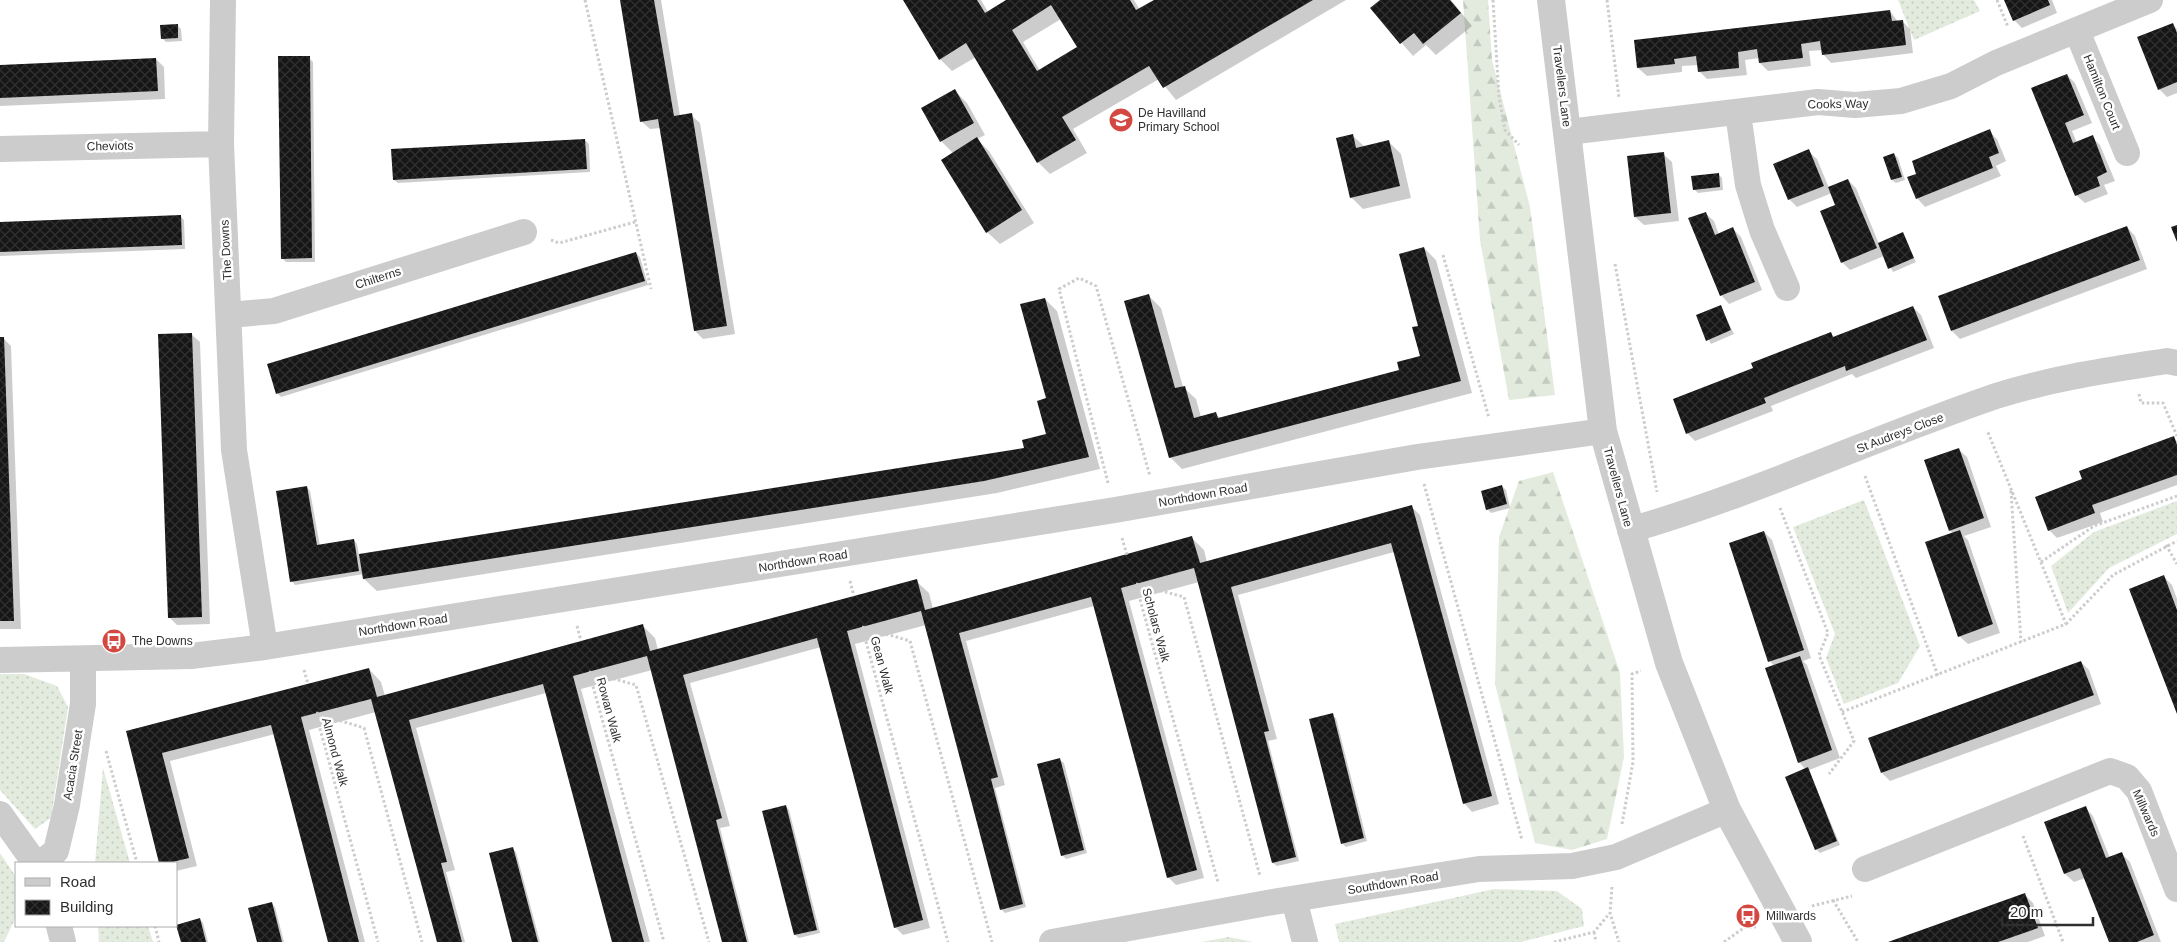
<svg xmlns="http://www.w3.org/2000/svg" width="2177" height="942" viewBox="0 0 2177 942" font-family="Helvetica,sans-serif">
	<style>
		.grass { fill: url(#grass-dots) }
		.forest { fill: url(#forest-firs) }
		.shadow { fill: #0003; fill-rule: evenodd }
		.building { fill: url(#building-cross-hatch); fill-rule: evenodd }
		.lines { fill: none; stroke-linecap: round; stroke-linejoin: round }
		.path { stroke: #ccc; stroke-width: 3; stroke-dasharray: 2.5 2.5; stroke-linecap: butt }
		.minor { stroke: #ccc; stroke-width: 26 }
		.tertiary { stroke: #ccc; stroke-width: 28 }
		.labels { text-anchor: middle; stroke-width: 5; stroke-linejoin: round; paint-order: stroke }
		.street-label { font-size: 12px; fill: #2f2f2f; stroke: #fff }
		.poi-label { font-size: 12px; fill: #2f2f2f; stroke: #fff; text-anchor: start }
	</style>
	<defs>
		<pattern id="grass-dots" width="8" height="8" patternUnits="userSpaceOnUse" patternTransform="scale(1.25)"><rect width="8" height="8" fill="#e3ebde"/><path d="M2 2h.1M6 6h.1" fill="none" stroke="#c3cabf" stroke-width="1.8" stroke-linecap="round"/></pattern>
		<pattern id="forest-firs" width="22" height="20" patternUnits="userSpaceOnUse" patternTransform="scale(1.25)"><rect width="22" height="20" fill="#e3ebde"/><path d="M5 1l3.5 6h-7zM16 11l3.5 6h-7z" fill="#c3cabf"/></pattern>
		<pattern id="building-cross-hatch" width="8" height="8" patternUnits="userSpaceOnUse" patternTransform="scale(1.25)"><rect width="8" height="8" fill="#161616"/><path d="M0 0l8 8M0 8l8-8" fill="none" stroke="#303030"/></pattern>
	</defs>
	<rect width="100%" height="100%" fill="#fff"/>
	<!-- grass -->
	<path class="grass" d="M1898,0H1974L1980,11L1914,40Z
		M1864,500L1920,646L1898,683L1844,704L1826,658L1835,634L1793,527Z
		M2177,501V534L2109,568L2068,613L2051,566L2094,532Z
		M0,674H24L57,686L68,707L51,818L35,829L0,790Z
		M103,768L130,863H95Z
		M0,853L16,877V917L4,942H0Z
		M1494,889L1557,891L1582,909L1584,926L1521,942H1339L1335,924Z
		M98,926H148L153,942H99Z
		M1229,937L1253,942H1201Z"/>
	<!-- forest -->
	<path class="forest" d="M1463,0H1488L1492,60L1530,207L1555,395L1509,400L1480,240Z
		M1553,472L1620,673L1624,757L1607,839L1572,850L1535,843L1495,684L1499,537L1519,481Z"/>
	<!-- shadow -->
	<path class="shadow" d="M621,0H661L680,116L691,115L700,123L735,334L703,339L695,331L661,128L650,129L641,121Z
		M905,0H981L988,12L1009,0H1134L1140,10L1156,0H1346L1176,100L1159,79L1073,129L1087,153L1050,174L1038,162L976,57L952,71L940,59ZM1061,19L1078,48L1040,71L1023,42Z
		M1382,0H1451L1472,26L1436,55L1426,45L1413,56L1372,9Z
		M2006,0H2052L2057,13L2022,28L2014,20Z
		M1890,11L1898,22L1902,21L1910,29L1913,53L1831,63L1823,54V50L1809,51L1811,66L1768,71L1760,63V58L1745,60L1747,75L1707,79L1699,71L1698,65L1682,66V72L1647,76L1638,68L1635,42Z
		M2172,24L2177,29V93L2167,97L2159,89Z
		M177,25L181,29L182,41L166,42L162,38Z
		M309,58L313,62L315,262H286L282,258Z
		M156,59L164,67L165,99L0,106V66Z
		M2067,75L2075,83L2092,123L2072,131L2077,143L2092,137L2100,145L2115,181L2104,185L2108,194L2085,203L2076,195L2033,89Z
		M954,90L967,103L985,135L977,139L989,151L1034,223L1000,244L987,232L953,153L941,141Z
		M1989,131L1997,139L2006,161L1996,166L2001,176L1925,207L1917,198Z
		M1353,136L1365,147L1389,142L1401,154L1411,198L1363,209L1351,197Z
		M585,140L589,144L590,172L398,183L394,180Z
		M1808,151L1817,159L1829,188L1848,180L1856,188L1879,244L1902,234L1916,262L1893,272L1884,256L1850,270L1842,262L1837,205L1832,193L1797,207L1789,199Z
		M1663,154L1672,162L1679,221L1644,225L1635,217Z
		M1894,154L1898,158L1905,180L1896,183L1892,180Z
		M1718,174L1722,178L1723,190L1698,193L1694,189Z
		M1705,213L1714,221L1719,235L1733,229L1741,237L1762,290L1729,304L1721,295Z
		M180,216L184,220L185,249L0,256V223Z
		M2127,227L2135,236L2147,269L1960,339L1952,331Z
		M1424,248L1436,260L1472,393L1182,469L1170,457L1149,296L1161,308L1183,387L1196,399L1201,417L1216,414L1221,419L1401,371L1421,357L1420,327Z
		M636,253L640,257L648,285L281,397L277,393Z
		M1045,299L1057,311L1100,469L997,493L377,591L364,579V574L295,585L292,581L307,487L310,491L320,546L354,540L357,544L359,555L1026,449L1047,434Z
		M1720,306L1734,334L1711,344L1697,316Z
		M1913,307L1921,315L1934,348L1856,378L1852,374L1771,406L1773,411L1695,441L1687,433L1831,334L1835,338Z
		M191,334L200,342L210,624L177,625L169,617Z
		M0,338H3L11,346L21,629H0Z
		M2174,438L2177,441V485L2100,513L2103,522L2057,538L2049,530L2084,480Z
		M1958,449L1967,457L1991,527L1964,536L1968,540L2000,633L1968,644L1959,636L1953,534L1950,530Z
		M1502,486L1506,490L1510,508L1491,513L1487,509Z
		M1412,507L1420,515L1499,804L1472,812L1464,803L1394,552L1238,595L1277,739L1268,741L1299,861L1277,866L1273,863L1199,582L1129,601L1204,878L1176,885L1168,877L1094,606L966,641L1005,785L995,788L1026,907L1005,913L1001,909L926,625L855,644L930,928L903,935L895,927L821,647L690,683L730,826L720,828L749,942H724L652,670L581,689L650,942H613L546,693L416,728L455,870L446,872L465,942H439L376,712L309,730L365,942H330L275,734L170,761L197,866L176,871V863H160L128,732L369,669L381,682L385,696L643,626L655,638L658,650L916,581L929,593L933,609L1192,538L1204,550L1207,562Z
		M1764,532L1772,540L1811,658L1803,661L1807,665L1840,758L1809,770L1840,845L1820,853L1816,849L1806,770L1799,762L1774,666L1770,661Z
		M2164,577L2172,585L2177,599V711Z
		M2081,662L2089,670L2101,704L1890,781L1882,773Z
		M1332,715L1336,718L1367,841L1346,847L1342,843Z
		M1060,760L1064,763L1087,853L1066,859L1062,855Z
		M786,806L789,810L820,933L799,938L795,935Z
		M2085,807L2093,816L2110,858L2121,853L2130,862L2161,942H2110L2085,878L2074,882L2065,874L2046,823Z
		M512,848L516,852L540,942H513Z
		M2025,895L2033,903L2045,936L2028,942H1892Z
		M271,903L275,907L284,942H258Z
		M200,919L203,923L208,942H182Z"/>
	<!-- building -->
	<path class="building" d="M620,0H654L674,116L692,113L727,326L694,331L658,119L640,122Z
		M903,0H977L985,13L1006,0H1130L1136,10L1154,0H1313L1163,88L1149,66L1062,117L1076,140L1037,163L966,43L939,60ZM1051,5L1077,47L1037,71L1012,30Z
		M1380,0H1450L1461,13L1423,44L1414,33L1400,44L1370,8Z
		M2004,0H2048L2050,5L2013,21Z
		M1890,10L1892,21L1903,20L1906,45L1822,55L1820,41L1801,44L1803,58L1759,63L1757,49L1738,52L1739,68L1698,72L1696,56L1674,59L1675,64L1637,68L1634,40Z
		M2173,23L2177,33V82L2158,90L2137,37Z
		M178,24V38L161,39L160,25Z
		M278,56H310L312,258L281,259Z
		M156,58L158,91L0,98V65Z
		M2067,74L2084,115L2065,123L2073,143L2093,135L2107,172L2097,177L2100,186L2075,196L2031,88Z
		M955,89L974,123L940,142L921,108Z
		M1990,129L1999,153L1989,157L1993,168L1916,199L1907,177L1916,174L1912,161Z
		M1353,134L1356,148L1389,140L1400,186L1350,198L1336,138Z
		M977,137L1022,210L986,233L941,160Z
		M585,139L587,169L393,180L391,149Z
		M1809,149L1824,186L1788,200L1773,164Z
		M1664,152L1671,213L1634,217L1627,156Z
		M1894,153L1902,177L1891,180L1883,157Z
		M1719,173L1720,187L1693,190L1691,176Z
		M1848,179L1877,248L1841,263L1820,211L1835,205L1828,187Z
		M1706,212L1715,235L1733,227L1755,282L1720,296L1688,218Z
		M181,215L182,245L0,252V222Z
		M2177,225V242L2171,227Z
		M2127,226L2140,260L1951,331L1938,296Z
		M1903,232L1914,258L1888,269L1878,243Z
		M1424,247L1461,381L1169,458L1124,301L1149,294L1175,388L1185,386L1194,418L1216,412L1218,418L1399,370L1397,362L1420,356L1412,327L1418,326L1399,254Z
		M636,252L645,281L276,394L267,364Z
		M1045,298L1089,457L984,481L363,579L359,554L1024,448L1022,440L1046,434L1037,401L1046,398L1020,304Z
		M1721,305L1731,330L1706,341L1696,315Z
		M1913,306L1927,340L1846,371L1845,366L1791,387L1764,398L1766,403L1686,434L1673,399L1753,368L1751,363L1831,332L1833,337Z
		M192,333L202,617L168,618L158,334Z
		M0,337H4L14,621H0Z
		M2174,436L2177,445V475L2092,505L2095,513L2048,531L2035,497L2082,479L2079,471Z
		M1959,448L1984,518L1949,531L1924,460Z
		M1502,485L1507,504L1486,510L1481,491Z
		M307,486L317,545L354,539L359,571L290,582L276,491Z
		M1412,505L1492,796L1463,804L1391,543L1231,587L1269,731L1264,732L1296,857L1272,863L1194,568L1121,588L1197,870L1167,878L1091,597L959,633L998,777L991,779L1023,904L1000,910L921,611L847,631L923,920L894,928L817,638L683,675L722,818L716,820L747,942H722L647,656L573,676L644,942H612L543,684L409,720L447,862L441,863L462,942H437L371,699L301,717L359,942H328L271,725L162,753L189,858L168,863H159L126,731L369,668L377,697L643,624L650,651L917,579L925,610L1192,536L1200,563Z
		M1960,530L1993,624L1958,637L1925,542Z
		M1764,531L1804,650L1768,662L1729,543Z
		M2164,575L2177,610V714L2129,589Z
		M1800,656L1832,750L1798,763L1765,668Z
		M2081,661L2094,695L1881,773L1868,738Z
		M1333,713L1364,838L1341,844L1309,719Z
		M1060,758L1084,850L1061,856L1037,764Z
		M1808,767L1837,841L1815,850L1785,777Z
		M786,805L817,930L794,935L762,811Z
		M2086,806L2106,858L2122,852L2154,935L2137,942H2109L2080,868L2064,874L2044,822Z
		M513,847L538,942H512L489,853Z
		M2025,893L2038,928L1998,942H1888Z
		M272,902L282,942H257L248,908Z
		M200,918L206,942H181L176,925Z"/>
	<g class="lines">
		<!-- path -->
		<path class="path" d="M585,0L651,289
			M1493,0L1499,97L1505,130L1519,145
			M1607,0L1619,98
			M1997,0L2008,27
			M551,240L559,243L635,222
			M1443,255L1489,418
			M1615,264L1657,492
			M2139,394L2141,403H2163L2177,436
			M1865,476L1938,676
			M1108,483L1059,289L1079,278L1096,286L1150,476
			M1424,484L1522,840
			M2011,491L2021,642
			M1780,508L1828,633L1819,655L1854,741L1829,774
			M1122,538L1127,555
			M2166,545L2177,564
			M2041,562L2094,526L2177,496
			M850,581L854,596
			M1136,584L1184,597L1260,876
			M1136,585L1218,882
			M2066,624L2113,575L2177,541
			M577,626L581,641
			M862,627L910,641L992,942
			M862,627L948,942
			M304,670L308,684
			M589,672L636,685L709,942
			M589,672L664,942
			M1842,712L2066,624L1987,430
			M316,713L364,728L422,942
			M316,714L378,942
			M106,751L137,863
			M1622,824L1633,762L1632,674L1641,671
			M2023,836L2063,942
			M1612,887L1610,913L1619,942
			M1833,900L1858,942
			M1812,906L1852,896
			M155,926L159,942
			M1594,932L1596,942
			M1554,942L1594,932L1609,914
			M1724,942L1745,927H1756"/>
		<!-- minor -->
		<path class="minor" d="M223,0L221,144L234,450L265,647
			M2077,31L2127,153
			M1738,113L1748,185L1762,230L1787,288
			M1568,132L1818,102L1855,105L1901,101L1951,86L1996,63L2150,0
			M0,149L221,144
			M229,315L274,311L524,232
			M1630,530C1755,494 1873,438 1996,396C2052,378 2110,370 2167,361L2177,363
			M0,660L191,656L265,647L1115,510L1417,457L1603,431
			M0,814L35,863
			M41,863L56,851L67,805L83,704V659
			M1865,869L2110,771L2127,777L2139,791L2177,889
			M1294,899L1305,942
			M59,926L63,942
			M1052,942L1267,903L1479,869L1572,866L1616,857L1727,810"/>
		<!-- tertiary -->
		<path class="tertiary" d="M1551,0L1603,431L1669,663L1727,810L1798,942"/>
	</g>
	<!-- icons -->
	<defs>
		<symbol id="school-disc" viewBox="-11 -11 22 22"><circle r="9.5" fill="#d44842" stroke="#fff"/><path d="M0-5L7-2L0 1L-7-2ZM-4 1L0 2.5L4 1V4Q0 6-4 4Z" fill="#fff"/></symbol>
		<symbol id="bus-disc" viewBox="-11 -11 22 22"><circle r="9.5" fill="#d44842" stroke="#fff"/><path d="M-5-6H5V4H4V6H2V4H-2V6H-4V4H-5ZM-3.5-4V0h7V-4ZM-3.5 1.2v1.5H-2V1.2ZM2 1.2v1.5H3.5V1.2Z" fill="#fff"/></symbol>
	</defs>
	<g fill-rule="evenodd">
		<use href="#school-disc" x="1107" y="106" width="28" height="28"/>
		<use href="#bus-disc" x="100" y="627" width="28" height="28"/>
		<use href="#bus-disc" x="1734" y="902" width="28" height="28"/>
	</g>
	<g class="labels">
		<!-- street labels -->
		<g class="street-label">
			<text transform="translate(1562 86) rotate(83)" y="4">Travellers Lane</text>
			<text transform="translate(2102 92) rotate(68)" y="4">Hamilton Court</text>
			<text transform="translate(1838 104) rotate(-1)" y="4">Cooks Way</text>
			<text transform="translate(110 146) rotate(-1)" y="4">Cheviots</text>
			<text transform="translate(226 250) rotate(-93)" y="4">The Downs</text>
			<text transform="translate(378 278) rotate(-18)" y="4">Chilterns</text>
			<text transform="translate(1900 433) rotate(-21)" y="4">St Audreys Close</text>
			<text transform="translate(1618 487) rotate(75)" y="4">Travellers Lane</text>
			<text transform="translate(1203 495) rotate(-10)" y="4">Northdown Road</text>
			<text transform="translate(803 561) rotate(-9)" y="4">Northdown Road</text>
			<text transform="translate(403 625) rotate(-9)" y="4">Northdown Road</text>
			<text transform="translate(1156 625) rotate(75)" y="4">Scholars Walk</text>
			<text transform="translate(882 665) rotate(75)" y="4">Gean Walk</text>
			<text transform="translate(609 710) rotate(75)" y="4">Rowan Walk</text>
			<text transform="translate(335 752) rotate(75)" y="4">Almond Walk</text>
			<text transform="translate(73 765) rotate(-81)" y="4">Acacia Street</text>
			<text transform="translate(2146 813) rotate(66)" y="4">Millwards</text>
			<text transform="translate(1393 883) rotate(-9)" y="4">Southdown Road</text>
		</g>
		<!-- poi labels -->
		<g class="poi-label">
			<text x="1138" y="117">De Havilland<tspan x="1138" dy="14">Primary School</tspan></text>
			<text x="132" y="645">The Downs</text>
			<text x="1766" y="920">Millwards</text>
		</g>
	</g>
	<!-- legend -->
	<rect x="15" y="862" width="162" height="65" fill="#ffffff" stroke="#acacac"/>
	<rect x="25" y="878" width="25" height="8" fill="#cccccc" stroke="#acacac"/>
	<text x="60" y="887" font-size="15" fill="#2f2f2f">Road</text>
	<rect x="25" y="900" width="25" height="15" fill="url(#building-cross-hatch)" stroke="#acacac"/>
	<text x="60" y="912" font-size="15" fill="#2f2f2f">Building</text>
	<!-- scale -->
	<path d="M2002 917v8h91v-8" fill="none" stroke="#2f2f2f" stroke-width="2.5"/>
	<text x="2010" y="917" font-size="15" fill="#2f2f2f" stroke="#ffffff" stroke-width="4" paint-order="stroke">20 m</text>
</svg>
